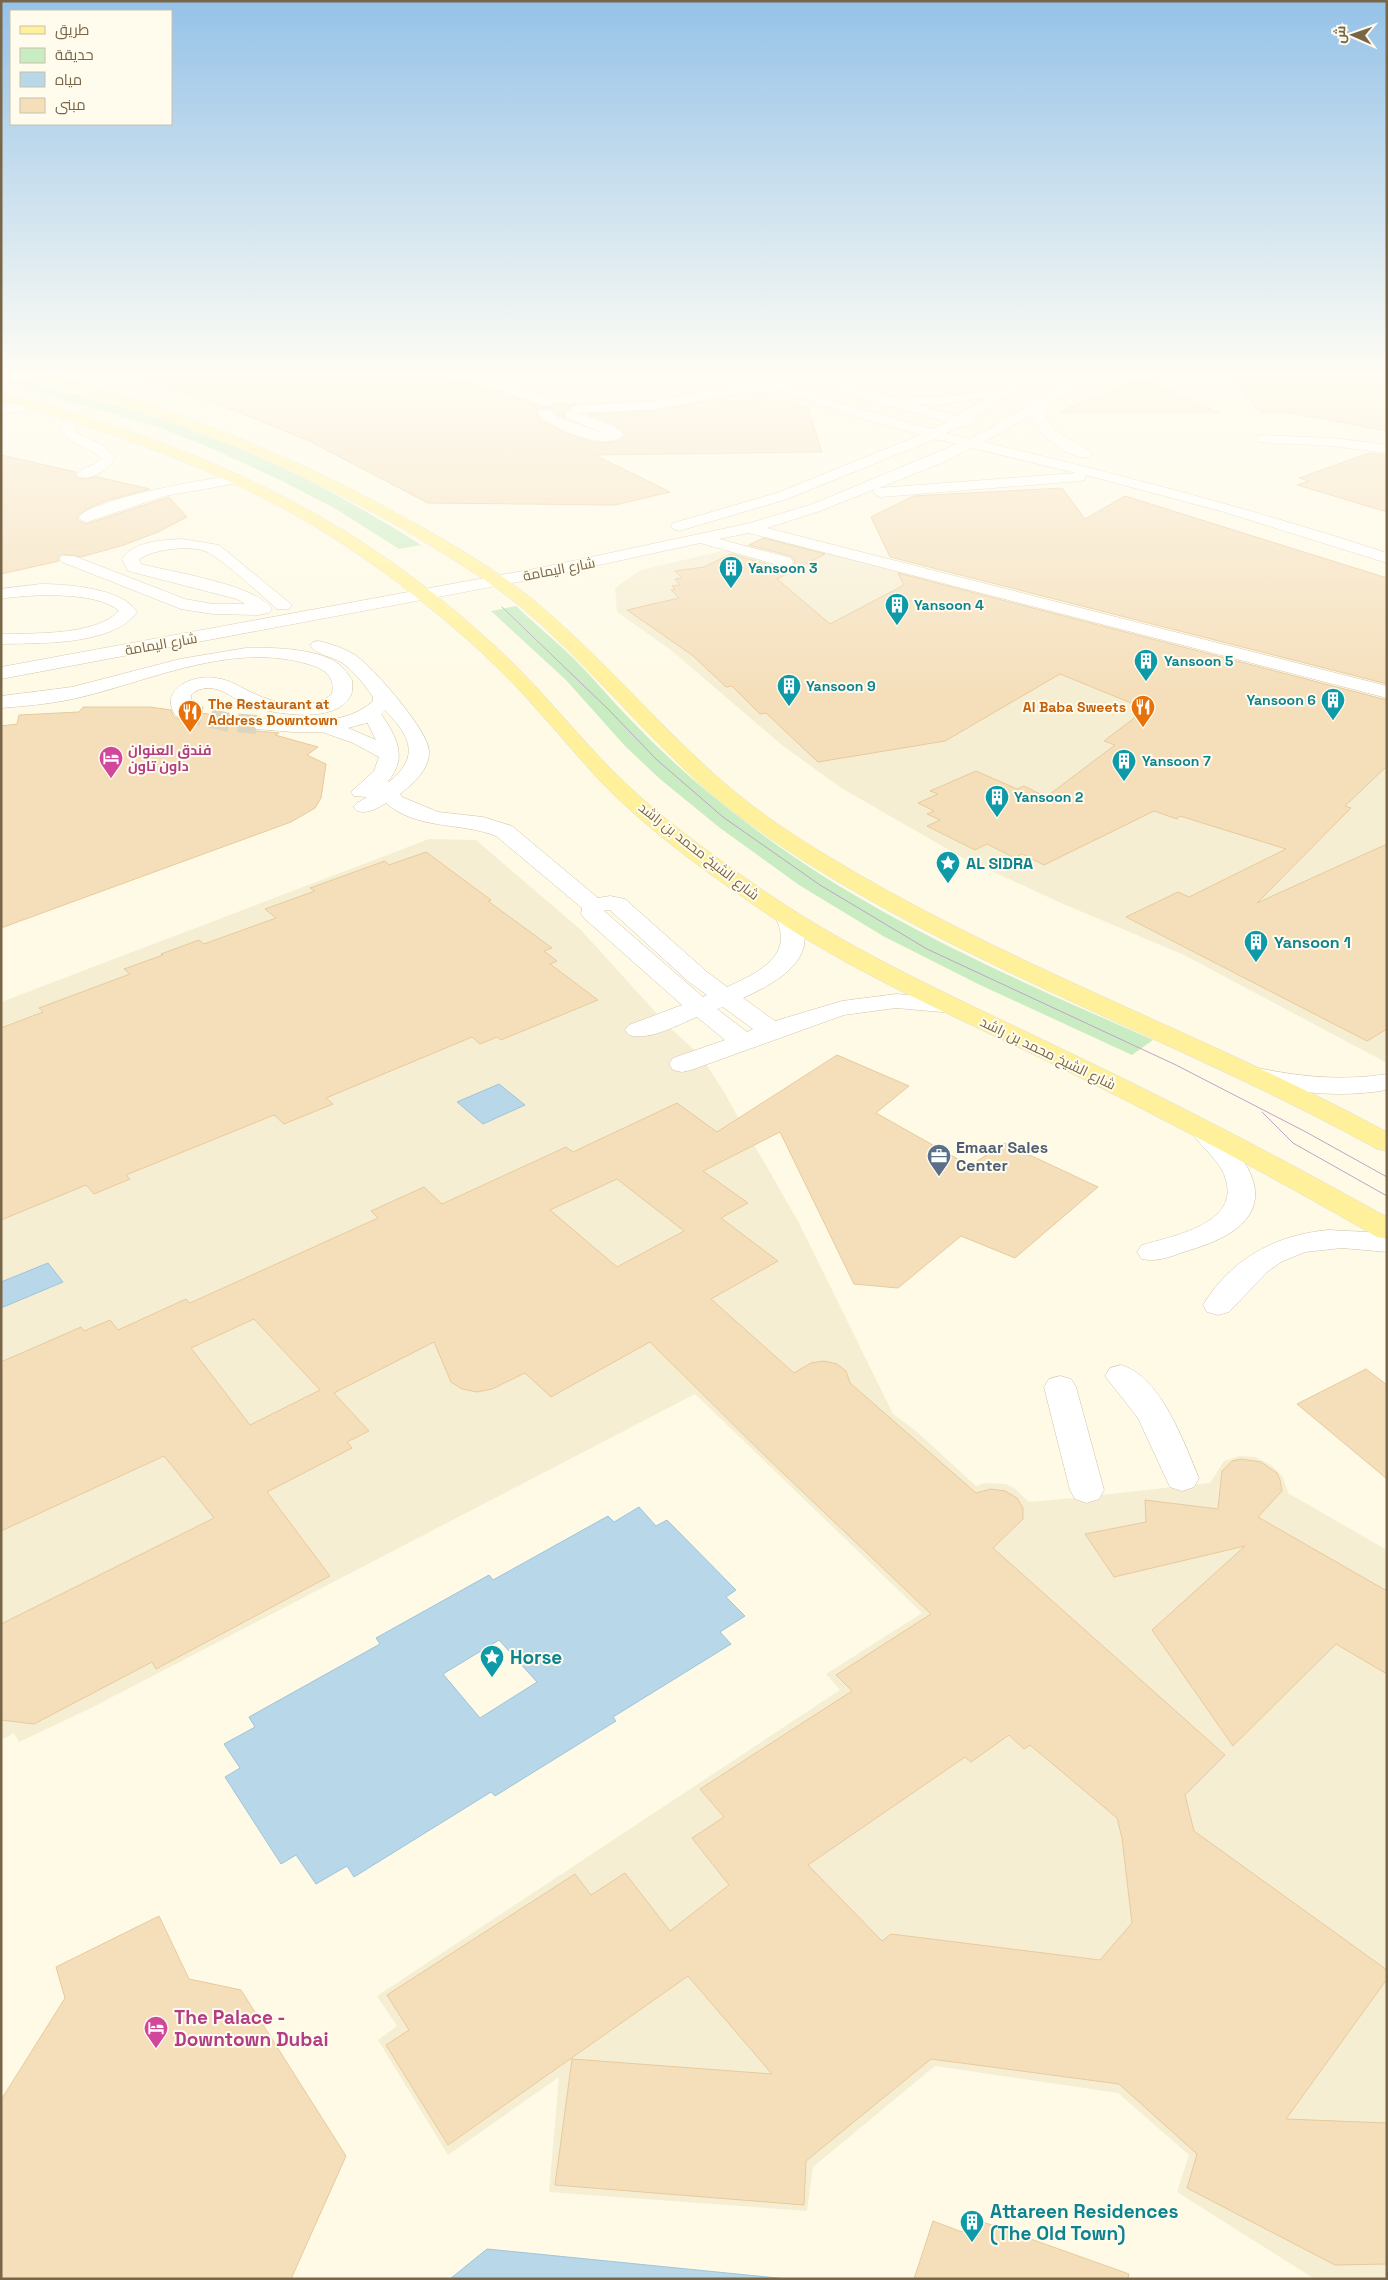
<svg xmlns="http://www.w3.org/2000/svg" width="1388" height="2280" viewBox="0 0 1388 2280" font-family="'Space Grotesk',Cairo,sans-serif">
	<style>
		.residential { fill: #f6eed3 }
		.green { fill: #caecc3 }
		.water { fill: #b8d7e9; stroke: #9ec4db; fill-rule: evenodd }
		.building { fill: #f5dfbb; stroke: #e8ca9b; fill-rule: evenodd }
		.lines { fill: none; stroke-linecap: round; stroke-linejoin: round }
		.minor-tunnel { stroke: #ddd5be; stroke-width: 19; stroke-dasharray: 19 9; stroke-linecap: butt }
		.minor-casing { stroke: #d0c4aa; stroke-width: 1 }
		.major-casing { stroke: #e2ddd7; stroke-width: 1 }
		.minor { fill: #fff; fill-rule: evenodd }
		.major { fill: #fff19b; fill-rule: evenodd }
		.tram { stroke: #c0a3c9; stroke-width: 1 }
		.labels { text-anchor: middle; stroke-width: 4; stroke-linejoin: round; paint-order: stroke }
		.far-culture-label { font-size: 14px; font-weight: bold; fill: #0d838f; stroke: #fffced; text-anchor: start }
		.far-street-label { font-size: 14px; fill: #796548; stroke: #fffced }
		.far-food-label { font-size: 14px; font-weight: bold; fill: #c56008; stroke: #fffced; text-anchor: start }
		.far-hotel-label { font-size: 14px; font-weight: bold; fill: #b23c85; stroke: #fffced; text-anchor: start }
		.culture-label { font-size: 16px; font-weight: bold; fill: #0d838f; stroke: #fffced; text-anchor: start }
		.service-label { font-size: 16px; font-weight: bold; fill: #4e5e75; stroke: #fffced; text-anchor: start }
		.near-culture-label { font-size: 19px; font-weight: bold; fill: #0d838f; stroke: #fffced; text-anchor: start }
		.near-hotel-label { font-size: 19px; font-weight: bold; fill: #b23c85; stroke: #fffced; text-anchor: start }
	</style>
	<rect width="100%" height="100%" fill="#fefae6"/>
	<!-- residential -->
	<path class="residential" d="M765,537L1387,703V1063L1184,955L1061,903L963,858L843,789L783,746L671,650L617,612L615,588L641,570L718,552L754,543Z
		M429,839L476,840L581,930L669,1027L701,1056L722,1089L799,1223L893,1414L916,1431L976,1486L985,1483L1005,1484L1014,1488L1029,1502L1084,1497L1210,1483L1224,1461L1240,1456L1255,1457L1271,1465L1283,1477L1288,1493L1387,1550V2279L1313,2278L1177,2192L1189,2155L1118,2093L935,2066L813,2167L807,2211L549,2192L559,2077L448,2155L378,2040L397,2026L377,1996L840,1690L826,1674L922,1613L695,1394L91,1708L19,1742L14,1733L1,1740V1002Z"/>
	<!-- green -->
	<path class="green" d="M1,375C51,388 102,400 151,416C246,446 337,491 421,545L399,549L336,509L282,481L213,449L159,427L1,382Z
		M516,606C537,626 560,644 580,665C596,681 611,700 627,716C664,755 704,791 747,823C867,916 1015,979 1153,1040L1132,1055L980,985L883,936L799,885L720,828L660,779L625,746L566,680L491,611Z"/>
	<!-- water -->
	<path class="water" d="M499,1084L525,1105L483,1124L457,1102Z
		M48,1263L63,1282L1,1308V1282Z
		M639,1507L656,1526L667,1520L736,1590L726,1597L745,1616L720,1632L731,1644L613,1717L616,1721L495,1796L491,1792L354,1877L347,1866L316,1884L296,1855L281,1864L225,1777L240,1768L224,1744L255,1727L249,1717L380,1644L376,1638L489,1575L493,1580L608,1516L614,1522ZM499,1640L537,1682L480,1718L443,1674Z
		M487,2249L787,2279H450Z"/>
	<!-- building -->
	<path class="building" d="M144,374H435L487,388L542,407L548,408L554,404H576L571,405L569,410L563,414L566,418L558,415L550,408H540L536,413L543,421L566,433L593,442L606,443L618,441L626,434L612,423L587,414L657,411L707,401L785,400L808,408L822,452L595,455L670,492L615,505L428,503L309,441L233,410L143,380Z
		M1230,374H1365L1387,377V431L1291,413H1260Z
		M1143,381L1152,382L1219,413H1060V411L1130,383Z
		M1369,453L1387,455V512L1297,485L1309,481L1299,478Z
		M1,455L76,472L75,475L79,479L97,477L150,489L105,501L87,509L77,517L79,521L86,524L169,497L187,517L158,532L124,545L81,557L62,554L58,558L59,561L1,574Z
		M1062,488L1085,519L1125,496L1387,578V684L890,557L871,517L913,496Z
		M763,538L825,554L777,579L830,624L904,585L898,573L1387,700V766L1345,806L1351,808L1257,903L1387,844V1029L1367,1041L1126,917L1178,892L1189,897L1286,849L1180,816L1177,819L1154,811L1044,865L1022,854L1015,858L987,844L975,850L927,826L940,820L927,814L934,811L918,803L938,794L930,791L976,771L1017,789L1024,786L1046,797L1115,745L1104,741L1146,709L1060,674L945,741L818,762L766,713L760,714L732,686L726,687L692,655L627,610L679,598L671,590L675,589L672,586L680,585L675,579L682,578L675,571L704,567L731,554L784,569L793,567L795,561L791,556L749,545Z
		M83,707H150L171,710L174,717L182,720L191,718L195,713L235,716L253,722L251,725L256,731L279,733L275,735L318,747L307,755L326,764L321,798L315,808L291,822L1,928V726L17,724L19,715L79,712Z
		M426,852L491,900L488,901L552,948L544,951L557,961L550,964L598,1000L501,1040L497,1037L480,1044L472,1037L326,1098L333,1104L284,1124L274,1115L126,1175L130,1179L94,1194L86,1185L1,1220V1028L43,1012L39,1008L130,974L124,969L163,955L161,954L199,940L204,944L276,918L265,909L315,891L310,888L385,861L389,865Z
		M837,1055L909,1086L876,1113L970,1166L1004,1143L1098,1187L1015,1258L961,1236L898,1288L854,1284L780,1132L703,1171L748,1203L721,1218L778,1261L711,1299L794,1373L811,1363L824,1361L837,1364L846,1371L850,1383L976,1493L991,1489L1005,1491L1017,1498L1023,1508V1519L993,1548L1225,1755L1185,1795L1194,1831L1387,1970V1979L1286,2119L1387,2123V2264L1335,2265L1187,2188L1197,2154L1119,2084L931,2059L806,2161L804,2205L555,2185L572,2059L772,2074L688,1976L448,2145L386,2045L409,2030L387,1995L575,1874L591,1895L625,1873L670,1931L729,1885L692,1838L724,1817L700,1789L852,1691L836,1675L931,1614L763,1454L650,1342L551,1397L525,1373L492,1389L477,1392L462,1389L451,1382L434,1342L334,1393L369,1431L347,1442L352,1448L267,1492L330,1576L156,1669L152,1662L34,1724L1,1720V1624L214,1518L164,1456L1,1531V1362L81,1327L84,1331L110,1320L118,1330L186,1299L190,1303L378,1218L371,1211L424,1187L442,1204L566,1147L573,1152L677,1103L717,1132ZM617,1179L684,1231L617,1267L550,1210ZM254,1319L320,1390L250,1425L191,1348ZM1009,1735L1024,1749L1030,1745L1117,1818L1122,1838L1132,1923L1100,1960L891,1934L882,1941L808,1865L965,1757L971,1762Z
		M1366,1369L1387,1385V1479L1297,1404Z
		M1241,1459L1261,1462L1277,1473L1280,1480L1282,1491L1258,1517L1387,1591V1674L1336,1644L1233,1746L1152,1630L1245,1546L1114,1577L1085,1534L1146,1522L1145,1500L1218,1509L1222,1471L1232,1461Z
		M159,1916L189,1979L241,1990L346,2156L291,2279H1V2100L65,1998L56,1967Z
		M966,2216L1129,2274L1128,2279H914L933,2221L962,2232Z"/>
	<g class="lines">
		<!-- minor-tunnel -->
		<path class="minor-tunnel" d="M183,712L227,722L263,725"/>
		<defs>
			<path id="minor" d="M459,374H477L552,399L554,402L547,406L542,405L460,377Z
				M745,374H762L833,401L931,429L947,422L866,399L806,377L805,374H823L876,393L909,402L907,400L909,397H936L999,390L1025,374H1040L971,420L974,423L972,426H961L946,433L969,439L991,428L1079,374H1094L1048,404L1045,416L1056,431L1090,451L1092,454L1090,457C1071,462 1036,433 1031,415L984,442C1120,475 1254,509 1387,553V563L1224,512L1086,475L1085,480L1080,481L881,497L876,495L873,492L875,489L820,511L767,528L1387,686V698L749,533L719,539L791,558L793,562L791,566L785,567L700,543L544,577L1,679V667L544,567L746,524L810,505L957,444L935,439L787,499L679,531L673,529L671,526L673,523L777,493L920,435L863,419L782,391L740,393L657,409L578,413L611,425L624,434C610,453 549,429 538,413L540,410H550L557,417L606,434L573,421L565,415L567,412L573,411L571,409L573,406L578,405L657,401L740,385H766L746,377ZM986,398L957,416L915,404L936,405ZM972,448L1076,473L879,488L946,461Z
				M39,402L44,403L46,406L44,409L1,413V405Z
				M76,412L83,416L74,429L76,432L104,446L115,458C109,469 93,481 79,477L77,474C83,466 95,467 101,458C87,445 72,447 60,429C63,421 67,414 76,412Z
				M1263,435L1333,438L1387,445V453L1333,446L1258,442L1256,439L1258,436Z
				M239,475L244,476L246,479L244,482L165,496L87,522L81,520L79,517C91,499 214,477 239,475Z
				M182,539L219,545L292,605L289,609H277C255,590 233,568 209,553C195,544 150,549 139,560L141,564C171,572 255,584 272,609L269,613L258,615L213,614L181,609L62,562L60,559L62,556H74L185,599L213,604H245L237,599L128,571L122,559C134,541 162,540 182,539Z
				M41,584C66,584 123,588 137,612C113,646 39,643 1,644V634C34,633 95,636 119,611C98,591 29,594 1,599V589Z
				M319,641C331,644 344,648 355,655C372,666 429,731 429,751C430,769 413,784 400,794L402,797L438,812L483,817L512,826L598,898L610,896L625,899L707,972L727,987C757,973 796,956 775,917L779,912L787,910L795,912C825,956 778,982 743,998L775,1021L842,1001L896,994L953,999L962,1001L965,1006L962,1011L953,1013L896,1008L844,1015L691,1070L682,1072L673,1070L669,1064L673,1058L725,1040L697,1017C677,1025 650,1041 629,1035L625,1030L629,1025L682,1005L585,919L581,914L582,908L496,836C461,822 416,830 386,803C376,809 368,814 357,811L353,807L357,803L367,797L354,796L351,792L374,771L379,757L353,743L322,732H293L256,729L253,725L256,721L263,719C299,721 345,727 373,701V697C364,684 354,671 341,662C332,657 316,654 310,646L313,642ZM385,710C410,736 421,756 389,782L388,781C408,758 397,737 381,714ZM367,722L376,740L348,728L367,723ZM605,910H610L689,982L707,995L703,997L604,911ZM723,1007L753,1029L747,1032L717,1009Z
				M246,648C271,647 325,648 343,668C346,671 349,676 352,680C352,685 353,691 351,695C337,725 274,714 250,706C238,702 228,692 216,689C207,687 198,688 191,695L193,712L190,716L183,718L176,716C157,689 194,674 216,678C231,680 241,688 255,694C276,704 312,711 332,694C335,677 326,670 311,665C232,640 149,682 73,699C49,704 25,706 1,708V696L72,687L180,659Z
				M1258,1068C1301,1077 1343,1081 1387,1074V1090C1340,1098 1294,1093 1249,1082L1245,1076L1249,1070Z
				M1202,1120C1216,1123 1224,1136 1233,1147C1279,1202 1248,1233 1190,1250C1174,1255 1158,1263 1142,1259L1137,1252L1142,1245C1177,1235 1248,1222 1222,1170C1213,1155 1198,1143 1188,1128L1192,1122Z
				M1328,1230L1387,1233V1252L1342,1248L1305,1252L1281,1262L1267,1272L1229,1312L1218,1315L1207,1312L1203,1305C1231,1259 1275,1235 1328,1230Z
				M1121,1365C1161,1376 1184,1443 1199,1478L1194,1487L1182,1491L1170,1487L1138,1418L1105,1376L1110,1368Z
				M1060,1376L1071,1379L1076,1387L1104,1490L1099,1499L1087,1503L1075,1499L1070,1490L1044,1387L1049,1379Z"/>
			<path id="major" d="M31,374C57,374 82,383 107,391C140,401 172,412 204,424C278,452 349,486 418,525C457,547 496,570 531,598C596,651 650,716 713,773C746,803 783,829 821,852C1001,963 1201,1032 1387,1132V1151L1377,1149C1189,1045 983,975 801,859C766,836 731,812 700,784C638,727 585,661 521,607C484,577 443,553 403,529C286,462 161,414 32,377Z
				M1,392C115,422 227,462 328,521C388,556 444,599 495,646C537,684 571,728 610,768C657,816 712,855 767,893C860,956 963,1001 1064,1050C1163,1097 1260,1147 1356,1200L1387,1217V1239L1377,1237C1268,1174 1157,1115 1045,1060C952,1015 856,974 770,916C716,879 662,841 615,796C587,769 564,739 538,711C517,686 493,663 469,641C422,600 372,561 319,529C220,469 111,432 1,400Z"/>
		</defs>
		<!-- minor casing -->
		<use href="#minor" class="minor-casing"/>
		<!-- major casing -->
		<use href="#major" class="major-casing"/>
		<!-- minor -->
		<use href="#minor" class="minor"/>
		<!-- major -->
		<use href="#major" class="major"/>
		<!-- tram -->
		<path class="tram" d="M502,607L609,710L656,759L723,817L820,885L927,949L1176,1065L1306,1132L1387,1177
			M1262,1112L1293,1143L1387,1196"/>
	</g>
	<!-- sky -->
	<linearGradient id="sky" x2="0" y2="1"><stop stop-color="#95c2e8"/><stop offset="0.54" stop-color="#fffdf4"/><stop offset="1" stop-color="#fffdf4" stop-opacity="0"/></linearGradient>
	<rect width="1388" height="693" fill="url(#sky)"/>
	<!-- icons -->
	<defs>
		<symbol id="building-pin" viewBox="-11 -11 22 30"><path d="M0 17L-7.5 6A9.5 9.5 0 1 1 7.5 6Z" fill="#0f9aa8" stroke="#fffced"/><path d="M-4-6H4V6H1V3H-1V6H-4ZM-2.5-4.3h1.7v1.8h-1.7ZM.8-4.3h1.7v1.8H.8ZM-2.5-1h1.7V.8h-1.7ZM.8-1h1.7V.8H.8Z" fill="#fff"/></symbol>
		<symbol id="restaurant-pin" viewBox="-11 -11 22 30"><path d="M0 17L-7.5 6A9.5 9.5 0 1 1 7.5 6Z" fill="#e8710a" stroke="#fffced"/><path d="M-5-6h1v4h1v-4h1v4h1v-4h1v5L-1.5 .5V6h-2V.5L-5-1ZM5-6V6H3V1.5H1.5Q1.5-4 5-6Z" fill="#fff"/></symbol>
		<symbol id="hotel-pin" viewBox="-11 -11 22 30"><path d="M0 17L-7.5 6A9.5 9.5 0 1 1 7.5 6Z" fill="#d1479c" stroke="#fffced"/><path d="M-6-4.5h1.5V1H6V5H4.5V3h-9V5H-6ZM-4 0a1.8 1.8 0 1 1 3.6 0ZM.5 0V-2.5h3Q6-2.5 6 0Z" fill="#fff"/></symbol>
		<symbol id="sight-pin" viewBox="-11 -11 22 30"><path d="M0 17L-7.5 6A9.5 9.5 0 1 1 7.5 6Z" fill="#0f9aa8" stroke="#fffced"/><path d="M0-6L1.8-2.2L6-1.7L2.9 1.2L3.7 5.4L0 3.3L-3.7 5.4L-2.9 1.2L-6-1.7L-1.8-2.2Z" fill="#fff"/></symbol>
		<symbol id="office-pin" viewBox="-11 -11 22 30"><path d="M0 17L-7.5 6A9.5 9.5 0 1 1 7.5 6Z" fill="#5c6f8a" stroke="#fffced"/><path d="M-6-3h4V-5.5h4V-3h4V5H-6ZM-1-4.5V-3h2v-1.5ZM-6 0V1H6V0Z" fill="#fff"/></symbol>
	</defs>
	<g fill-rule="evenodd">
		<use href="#building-pin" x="717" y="554" width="28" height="38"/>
		<use href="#building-pin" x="883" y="591" width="28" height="38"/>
		<use href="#building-pin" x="1132" y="647" width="28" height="38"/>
		<use href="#building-pin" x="775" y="672" width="28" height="38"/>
		<use href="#building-pin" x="1319" y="686" width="28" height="38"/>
		<use href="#restaurant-pin" x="1129" y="693" width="28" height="38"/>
		<use href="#restaurant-pin" x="176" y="698" width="28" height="38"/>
		<use href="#hotel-pin" x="97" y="744" width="28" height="38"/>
		<use href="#building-pin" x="1110" y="747" width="28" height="38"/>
		<use href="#building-pin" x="983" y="783" width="28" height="38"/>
		<use href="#sight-pin" x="934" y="849" width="28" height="38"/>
		<use href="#building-pin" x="1242" y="928" width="28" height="38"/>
		<use href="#office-pin" x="925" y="1142" width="28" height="38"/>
		<use href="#sight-pin" x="478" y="1643" width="28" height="38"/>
		<use href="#hotel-pin" x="142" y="2014" width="28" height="38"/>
		<use href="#building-pin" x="958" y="2208" width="28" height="38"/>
	</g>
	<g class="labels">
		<!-- far-culture labels -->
		<g class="far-culture-label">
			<text x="748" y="573">Yansoon 3</text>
			<text x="914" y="610">Yansoon 4</text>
			<text x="1164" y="666">Yansoon 5</text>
			<text x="806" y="691">Yansoon 9</text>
			<text x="1316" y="705" text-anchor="end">Yansoon 6</text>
			<text x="1142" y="766">Yansoon 7</text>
			<text x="1014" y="802">Yansoon 2</text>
		</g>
		<!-- far-street labels -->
		<g class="far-street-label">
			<text transform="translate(559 569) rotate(-11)" y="5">شارع اليمامة</text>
			<text transform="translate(161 644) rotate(-10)" y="5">شارع اليمامة</text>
			<text transform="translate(699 851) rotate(38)" y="5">شارع الشيخ محمد بن راشد</text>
			<text transform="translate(1048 1053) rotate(26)" y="5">شارع الشيخ محمد بن راشد</text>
		</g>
		<!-- far-food labels -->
		<g class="far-food-label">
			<text x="208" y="709">The Restaurant at<tspan x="208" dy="16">Address Downtown</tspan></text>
			<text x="1126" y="712" text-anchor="end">Al Baba Sweets</text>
		</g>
		<!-- far-hotel labels -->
		<g class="far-hotel-label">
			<text x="128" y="755">فندق العنوان<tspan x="128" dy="16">داون تاون</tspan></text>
		</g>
		<!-- culture labels -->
		<g class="culture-label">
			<text x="966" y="869">AL SIDRA</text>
			<text x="1274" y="948">Yansoon 1</text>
		</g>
		<!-- service labels -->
		<g class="service-label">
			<text x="956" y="1153">Emaar Sales<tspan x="956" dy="18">Center</tspan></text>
		</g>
		<!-- near-culture labels -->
		<g class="near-culture-label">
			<text x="510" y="1664">Horse</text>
			<text x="990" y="2218">Attareen Residences<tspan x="990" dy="22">(The Old Town)</tspan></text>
		</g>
		<!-- near-hotel labels -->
		<g class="near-hotel-label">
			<text x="174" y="2024">The Palace -<tspan x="174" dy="22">Downtown Dubai</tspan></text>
		</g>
	</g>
	<!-- border -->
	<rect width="1388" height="2280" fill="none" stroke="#796548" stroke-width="5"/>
	<!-- legend -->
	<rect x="10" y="10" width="162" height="115" fill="#fffced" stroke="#c9c0ab"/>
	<rect x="20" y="26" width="25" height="8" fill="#fff19b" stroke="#c9c0ab"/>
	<text x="55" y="35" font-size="15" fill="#796548">طريق</text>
	<rect x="20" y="48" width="25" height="15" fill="#caecc3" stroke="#c9c0ab"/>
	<text x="55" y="60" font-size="15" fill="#796548">حديقة</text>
	<rect x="20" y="72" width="25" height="15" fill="#b8d7e9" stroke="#c9c0ab"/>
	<text x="55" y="85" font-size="15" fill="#796548">مياه</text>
	<rect x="20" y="98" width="25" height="15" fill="#f5dfbb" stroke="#c9c0ab"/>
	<text x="55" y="110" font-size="15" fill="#796548">مبنى</text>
	<!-- north arrow -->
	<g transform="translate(1353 35) rotate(272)" stroke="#fffced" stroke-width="4" paint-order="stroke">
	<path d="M0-4L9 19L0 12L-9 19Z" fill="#796548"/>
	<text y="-8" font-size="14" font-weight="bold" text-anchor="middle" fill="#796548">ش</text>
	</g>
</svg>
